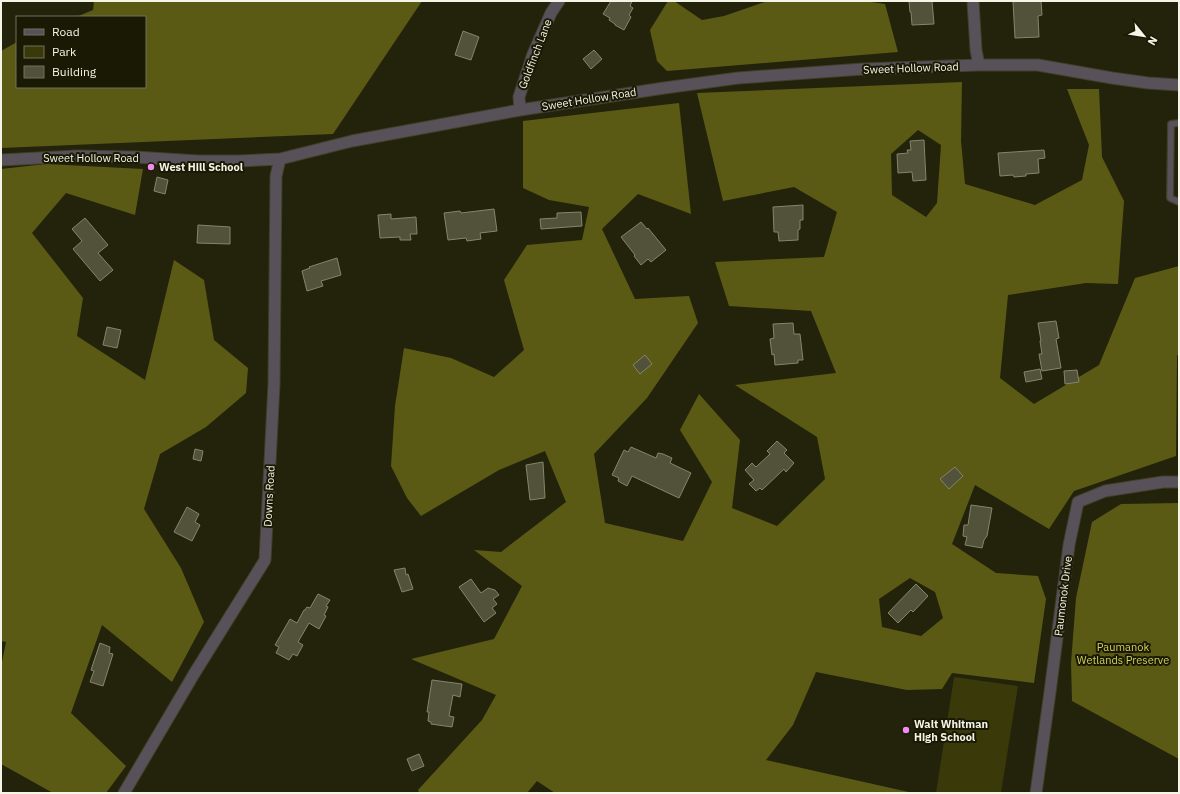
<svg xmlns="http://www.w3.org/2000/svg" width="1180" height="794" viewBox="0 0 1180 794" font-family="'IBM Plex Sans',sans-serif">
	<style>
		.green { fill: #3a3909 }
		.forest { fill: #5b5a15; fill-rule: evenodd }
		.building { fill: #52523a; stroke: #84856b }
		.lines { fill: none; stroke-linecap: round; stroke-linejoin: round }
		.service-casing { stroke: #40402b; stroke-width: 8 }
		.minor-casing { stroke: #40402b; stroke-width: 13 }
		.service { stroke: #595159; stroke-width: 5.5 }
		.minor { stroke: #595159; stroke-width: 11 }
		.poi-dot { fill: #f38af2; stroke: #191904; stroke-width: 1.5 }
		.labels { text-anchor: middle; stroke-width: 4; stroke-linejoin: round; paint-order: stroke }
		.street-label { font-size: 11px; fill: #f5f5e7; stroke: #191904 }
		.poi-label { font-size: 11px; font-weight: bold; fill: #f5f5e7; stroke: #191904; text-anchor: start }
		.park-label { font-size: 11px; fill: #d2d15c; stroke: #191904 }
	</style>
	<rect width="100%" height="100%" fill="#23230c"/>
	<!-- green -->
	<path class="green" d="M954,677L1018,686L1001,793H936Z"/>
	<!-- forest -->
	<path class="forest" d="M94,1H422L333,134L1,148V51L17,42V87H145V17H76L93,10Z
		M668,1H674L702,20L724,16L768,1H864L885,4L898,52L667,71L657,61L650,30Z
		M962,82L961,141L965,184L1035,205L1082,180L1089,145L1067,89H1099L1102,157L1124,201L1118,284L1086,283L1008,295L1000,378L1034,404L1099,365L1135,278L1179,266V353L1177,356L1176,456L1074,491L1049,529L975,485L952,544L996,573L1038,576L1046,599L1034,683L952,673L942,689L907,690L816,672L793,725L766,760L913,793H555L537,781L527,793H419L418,790L482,720L496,695L411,659L494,639L522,586L474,550L501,552L566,502L545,451L499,470L421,516L407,498L391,466L395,406L404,348L451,358L494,377L524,350L504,280L527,245L582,240L589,207L549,200L523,188V121L679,103L691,214L638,194L602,229L635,299L689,296L698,323L647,398L594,454L605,523L683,541L712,482L680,430L699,394L740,440L732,508L777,526L825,479L817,437L735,385L836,373L811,311L729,306L715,262L824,257L837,212L794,187L723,201L697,93ZM918,130L941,145L937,203L926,217L892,195L891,154ZM910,578L935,592L943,618L921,636L882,627L879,599Z
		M46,164L143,169L135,215L66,193L32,233L83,298L77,336L145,380L174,260L204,280L214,340L248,368L246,393L206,427L160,454L144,509L181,568L204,622L172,682L102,625L71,713L126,766L106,793H53L1,764V667L6,642L1,641V169Z
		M1179,503V759L1072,701L1071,663L1076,598L1092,522L1121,504Z"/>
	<!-- building -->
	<path class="building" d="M611,1H632L630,6L633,8L629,15L631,17L624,30L615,25V24L609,20L610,18L603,14Z
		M909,1H932L934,24L912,25L911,12H910Z
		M1013,1H1041L1042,15L1038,16L1039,37L1015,38Z
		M463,31L479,37L471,60L455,55Z
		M594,50L602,59L591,69L583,59Z
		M924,140L926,180L913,181L912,172L898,173L897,154L908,153L907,150H911L910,141Z
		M1044,150L1045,158L1038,159L1039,173L1026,174V176L1014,177L1013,175L1000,176L998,153Z
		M157,177L168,180L165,194L154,191Z
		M803,205V220H800V229L798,230V240L779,241L778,232H774L773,207Z
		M494,209L497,231L480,233L481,239L467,241L466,238L448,240L444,213L460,211L461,213Z
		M581,212L582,226L541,229L540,219L557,218V213Z
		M391,214V219L416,217L417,234H410L411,240H400V237L380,238L378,215Z
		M85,218L108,245L98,253L113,270L100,281L73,249L82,241L72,229Z
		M641,222L647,229L648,228L666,250L651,262L648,259L641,265L634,256L635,255L621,237Z
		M198,225L230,227V244L197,243Z
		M337,258L341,275L321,281L323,286L307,291L302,271L310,268L309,267Z
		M1056,321L1059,338L1056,339L1061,368L1042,371L1039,354H1042L1040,341H1041L1038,323Z
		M793,323L794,334H800L803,360H798V363L775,365L774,354L772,355L770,339L774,338L773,324Z
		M107,327L121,330L117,348L103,345Z
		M645,355L652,364L640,374L633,365Z
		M1040,369L1042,379L1026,382L1024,372Z
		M1077,370L1079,382L1065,384L1064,371Z
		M777,441L787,450L784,453L794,463L786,472L784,469L762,490L760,488L756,491L749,484L754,480L745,470L752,463L756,467L770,454L767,451Z
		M631,447L656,458L658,453L663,454L672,458L670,463L691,473L679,498L632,476L627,486L618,481L619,478L612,475L624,450L628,452Z
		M195,449L203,451L201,461L193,459Z
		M543,462L545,498L530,500L526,465Z
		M955,467L963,476L949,489L940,479Z
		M971,505L992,508L987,536L984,540L982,548L965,545L967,537L963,536L964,525H968Z
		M187,507L199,514L195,522L200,525L192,541L174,532Z
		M405,568L406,575L408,574L413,589L402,592L394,570Z
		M471,579L481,593L488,588L495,590L499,595L493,599L497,604L492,608L496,613L484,622L459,587Z
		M916,584L928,596L913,612L911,610L898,623L888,613Z
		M318,594L330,600L326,606L328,607L324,615L326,616L319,629L309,623L298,642L303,645L297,656L293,654L289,660L276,653L279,647L275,645L290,619L297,623L304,610H305L307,607L310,608Z
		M100,643L110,647L109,653L113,654L103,686L90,682L94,671L91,670Z
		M432,680L462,684L460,697L453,695L449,716L454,717L452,727L431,724V722L428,721L429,712H427Z
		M419,754L424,766L412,771L407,759Z"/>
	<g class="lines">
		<defs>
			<path id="service" d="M1179,123L1171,124L1170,198L1179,202"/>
			<path id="minor" d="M973,1L976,50L979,65
				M520,110L519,97L533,54L551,13L559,1
				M1,160L77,156L135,157L198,161H238L280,159L352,141L520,110L664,88L738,78L863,69L979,65H1038L1112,78L1148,83L1179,85
				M124,793L194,674L265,560L274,384L276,176L280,159
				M1036,793L1050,692L1069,545L1078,502L1105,491L1163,482H1179"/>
		</defs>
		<!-- service casing -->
		<use href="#service" class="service-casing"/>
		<!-- minor casing -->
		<use href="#minor" class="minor-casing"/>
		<!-- service -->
		<use href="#service" class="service"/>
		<!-- minor -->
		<use href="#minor" class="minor"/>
	</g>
	<!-- markers -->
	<g class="poi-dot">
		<circle cx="151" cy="167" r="4"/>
		<circle cx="906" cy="730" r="4"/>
	</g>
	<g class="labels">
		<!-- street labels -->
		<g class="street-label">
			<text transform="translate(535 54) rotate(-69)" y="4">Goldfinch Lane</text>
			<text transform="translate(911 68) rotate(-2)" y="4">Sweet Hollow Road</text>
			<text transform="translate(589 99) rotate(-9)" y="4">Sweet Hollow Road</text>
			<text x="91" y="162">Sweet Hollow Road</text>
			<text transform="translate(269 496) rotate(-87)" y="4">Downs Road</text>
			<text transform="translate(1063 596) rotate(-83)" y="4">Paumonok Drive</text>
		</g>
		<!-- poi labels -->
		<g class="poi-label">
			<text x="159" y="171">West Hill School</text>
			<text x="914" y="728">Walt Whitman<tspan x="914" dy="13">High School</tspan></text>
		</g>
		<!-- park labels -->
		<g class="park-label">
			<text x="1123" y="651">Paumanok<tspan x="1123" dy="13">Wetlands Preserve</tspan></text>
		</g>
	</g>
	<!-- border -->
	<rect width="1180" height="794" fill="none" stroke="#f5f5e7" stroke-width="4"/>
	<!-- legend -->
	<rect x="16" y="16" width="130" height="72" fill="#191904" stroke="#71715f"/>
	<rect x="24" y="29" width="20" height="6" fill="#595159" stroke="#71715f"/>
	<text x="52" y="36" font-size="12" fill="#f5f5e7">Road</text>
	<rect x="24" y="46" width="20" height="12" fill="#3a3909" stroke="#71715f"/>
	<text x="52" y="56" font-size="12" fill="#f5f5e7">Park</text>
	<rect x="24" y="66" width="20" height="12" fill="#52523a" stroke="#71715f"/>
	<text x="52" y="76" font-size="12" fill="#f5f5e7">Building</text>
	<!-- north arrow -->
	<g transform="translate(1144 36) rotate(120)" stroke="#191904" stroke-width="3" paint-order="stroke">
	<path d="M0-3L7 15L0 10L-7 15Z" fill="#f5f5e7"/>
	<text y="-6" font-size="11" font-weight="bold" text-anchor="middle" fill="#f5f5e7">N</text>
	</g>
</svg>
